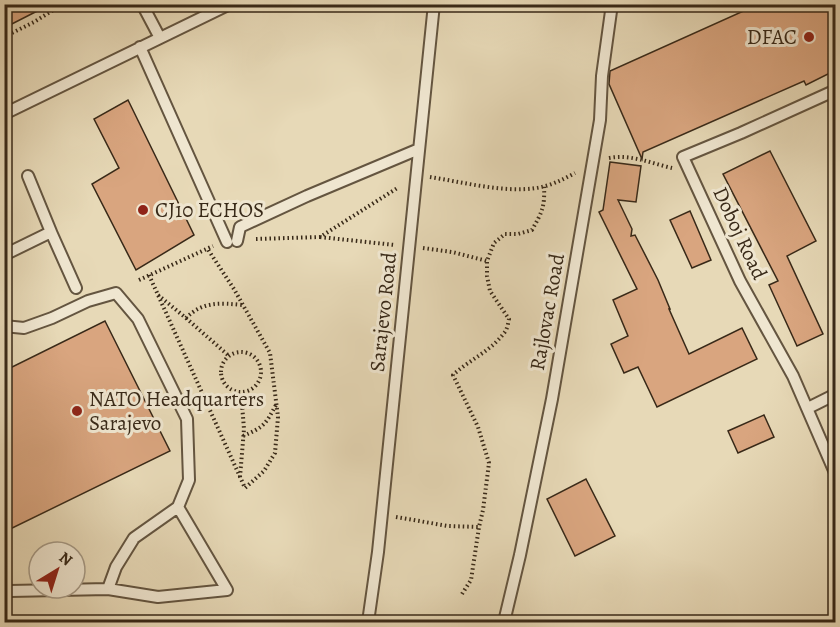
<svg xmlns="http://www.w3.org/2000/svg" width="840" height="627" viewBox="0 0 840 627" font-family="Alegreya,serif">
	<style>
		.building { fill: #d9a57f; stroke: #382918; stroke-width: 1.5 }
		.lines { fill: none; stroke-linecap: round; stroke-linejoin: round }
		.service-casing { stroke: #645540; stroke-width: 14 }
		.path { stroke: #382918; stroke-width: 4; stroke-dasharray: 1.5 3; stroke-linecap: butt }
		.service { stroke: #efe6d0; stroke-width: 10 }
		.poi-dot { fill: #8f2418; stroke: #efe6d0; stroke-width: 2 }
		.labels { text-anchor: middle; stroke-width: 6; stroke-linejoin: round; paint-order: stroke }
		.poi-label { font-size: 21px; fill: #382918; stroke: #efe6d0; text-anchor: start }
		.street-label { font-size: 21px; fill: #382918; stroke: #efe6d0 }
	</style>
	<rect width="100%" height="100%" fill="#e7d9b7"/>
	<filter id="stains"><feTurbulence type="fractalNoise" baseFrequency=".00333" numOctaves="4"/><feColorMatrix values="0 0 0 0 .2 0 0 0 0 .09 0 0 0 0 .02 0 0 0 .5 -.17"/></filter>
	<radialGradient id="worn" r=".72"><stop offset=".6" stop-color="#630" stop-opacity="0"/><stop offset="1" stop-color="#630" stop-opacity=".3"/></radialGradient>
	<!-- building -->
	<path class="building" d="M4,4H51L4,28Z
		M759,4H836V70L806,85L804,81L643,152L642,159L609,84L610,71Z
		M128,100L194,235L136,270L92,184L119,168L94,119Z
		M770,151L816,241L787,256L823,334L797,346L769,285L778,281L723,174Z
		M610,162L641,166L636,202L618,200L632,229L631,236L635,235L658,280L670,309H669L689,354L742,328L757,359L657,407L638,367L624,373L611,344L628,336L613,300L637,289L599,212L603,210Z
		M690,211L711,260L692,268L670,220Z
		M105,321L170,451L4,532V371Z
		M764,415L774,437L738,453L728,431Z
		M586,479L615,536L575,556L547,499Z"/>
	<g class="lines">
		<defs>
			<path id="service" d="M142,4L160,38
				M140,47L227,242
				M836,90L741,133L683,157L740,281L793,376L836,475
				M4,114L230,4
				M28,176L51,232
				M237,241L240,227L307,196L419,149
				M4,255L51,232L76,288
				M4,326L24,328L52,318L88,301L116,293L138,319L187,419L189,480L178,507L134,538L116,567L108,589L158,597L227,590L178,507
				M808,408L836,394
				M4,593L10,591L108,589
				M368,622L378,552L434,4
				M504,622L520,555L552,399L600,120L602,76L612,4"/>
		</defs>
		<!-- service casing -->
		<use href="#service" class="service-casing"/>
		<!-- path -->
		<path class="path" d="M4,37L34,22L63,4
			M609,158C631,154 650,163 672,168
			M430,177C462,182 504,193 536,188C550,186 562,180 575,173
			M320,237L395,245
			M256,239L320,237L399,187
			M423,248L452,252L487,261
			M149,275L245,488L264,471L275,453L278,417L270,353L234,289L207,248
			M139,280L213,246
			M158,295L186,318C203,301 220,303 243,305
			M186,318L229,356
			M221 372a20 20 0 1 1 40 0a20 20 0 1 1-40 0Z
			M243,436C264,427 265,425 276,405
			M240,477L244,429L241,392
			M396,517L448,526L479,527
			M462,594L471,580L479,527L483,510L489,463L478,427L453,375C469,360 491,351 504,333C507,330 508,324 509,319L490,291L487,276V261L494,243L505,234H518L532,230C542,212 545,207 544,186"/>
		<!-- service -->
		<use href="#service" class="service"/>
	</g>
	<!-- markers -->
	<g class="poi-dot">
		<circle cx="809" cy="37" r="6"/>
		<circle cx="143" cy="210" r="6"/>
		<circle cx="77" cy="411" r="6"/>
	</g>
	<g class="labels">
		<!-- poi labels -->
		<g class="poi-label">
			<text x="797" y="44" text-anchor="end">DFAC</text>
			<text x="155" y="217">CJ10 ECHOS</text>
			<text x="89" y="406">NATO Headquarters<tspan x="89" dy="24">Sarajevo</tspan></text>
		</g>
		<!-- street labels -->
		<g class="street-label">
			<text transform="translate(740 233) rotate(65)" y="7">Doboj Road</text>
			<text transform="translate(383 312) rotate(-84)" y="7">Sarajevo Road</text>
			<text transform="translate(547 312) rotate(-80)" y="7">Rajlovac Road</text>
		</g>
	</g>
	<!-- margin -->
	<rect width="840" height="627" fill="none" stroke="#e7d9b7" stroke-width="24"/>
	<rect x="6" y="6" width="828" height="615" fill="none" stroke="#382918" stroke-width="3"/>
	<rect x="12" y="12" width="816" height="603" fill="none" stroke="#382918" stroke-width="1.5"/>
	<!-- north arrow -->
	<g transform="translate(57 570) rotate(38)"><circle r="28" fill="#efe6d0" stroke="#a69a86" stroke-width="1.5"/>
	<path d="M0-4.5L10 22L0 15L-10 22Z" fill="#8f2418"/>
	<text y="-9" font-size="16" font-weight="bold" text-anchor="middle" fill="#382918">N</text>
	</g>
	<rect width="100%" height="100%" filter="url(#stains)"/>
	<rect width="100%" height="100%" fill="url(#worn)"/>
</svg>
